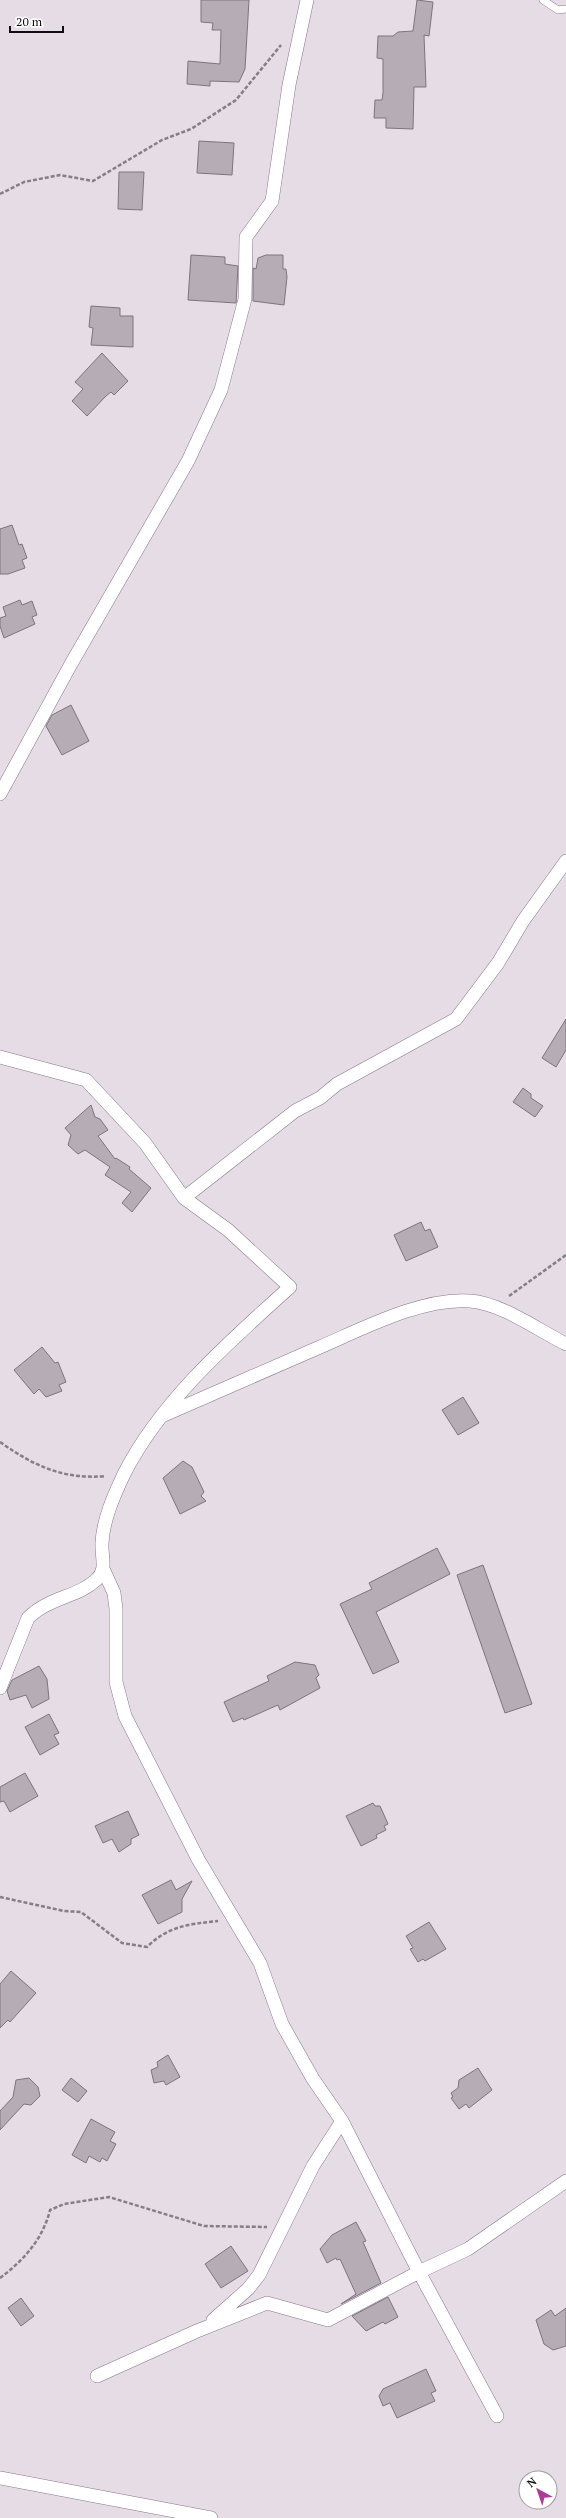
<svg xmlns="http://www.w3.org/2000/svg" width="566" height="2518" viewBox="0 0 566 2518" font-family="'PT Serif',serif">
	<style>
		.building { fill: #b5acb6; stroke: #7d747e }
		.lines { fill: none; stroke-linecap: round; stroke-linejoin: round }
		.lane-casing { stroke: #847b85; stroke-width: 8 }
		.street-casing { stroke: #847b85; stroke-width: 14 }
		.path { stroke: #847e85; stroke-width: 2.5; stroke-dasharray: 4 2; stroke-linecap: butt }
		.lane { stroke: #fff; stroke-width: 7 }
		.street { stroke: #fff; stroke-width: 13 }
	</style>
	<rect width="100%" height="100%" fill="#e5dce6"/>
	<!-- building -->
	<path class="building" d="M201,0H249L245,69L239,82L210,81V86L187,84L188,61L220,64L221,30H212L213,23L201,22Z
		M417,0L433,2L429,36L424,35L426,87H414L413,129L386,128V118H374L375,100H382L383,93V59L377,58L378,36H393L398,32L413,31Z
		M199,141L234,143L232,175L197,173Z
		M119,172H144L142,210L118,209Z
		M191,255L225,257V264L238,266L236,303L188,300Z
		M266,255H283V269H286L287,277L284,305L253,301V268L256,269L258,258Z
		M91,306L120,308V316H133V347L91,345L93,328L89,327Z
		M102,353L128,381L114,395L111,392L106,396L87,416L72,401L83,389L75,382Z
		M12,525L19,545L22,544L27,558L22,560L25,568L8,574H0V529Z
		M20,600L22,605L32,601L37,615L32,617L35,624L4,638L0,626V618L6,616L3,607Z
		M71,705L89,741L62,755L46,726L52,715Z
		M566,1019V1050L556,1067L542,1058Z
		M523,1088L531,1094V1098L543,1106L535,1117L513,1102Z
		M91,1105L95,1117L100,1119L108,1130L98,1136L115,1159L116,1158L130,1167L129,1169L151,1188L132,1212L122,1203L131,1192L105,1175L110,1167L85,1150L78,1154L68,1145L71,1135L65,1128Z
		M421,1222L425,1231L430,1229L438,1247L406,1261L394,1235Z
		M42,1347L55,1363L58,1362L66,1382L59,1385L62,1391L46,1397L39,1389L34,1394L14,1370Z
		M463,1397L479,1423L458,1435L442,1410Z
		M183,1461L192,1467L204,1492L201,1496L206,1501L180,1514L163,1478Z
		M437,1548L450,1574L376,1612L399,1662L373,1674L340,1604L372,1589L369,1583Z
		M483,1565L532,1704L505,1713L457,1575Z
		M295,1662L315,1665L319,1675L316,1678L320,1688L280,1710L278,1705L244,1720L243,1718L233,1722L224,1702L269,1681L267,1676Z
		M39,1666L47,1679L49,1699L32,1708L26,1695L10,1700L7,1691L12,1680Z
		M49,1714L59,1733L54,1735L59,1744L40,1755L25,1727Z
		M25,1773L38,1796L10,1812L4,1801L0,1802V1787Z
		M373,1803L375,1806H380L388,1824L384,1826L386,1830L376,1835L377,1838L361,1846L346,1816Z
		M128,1811L139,1835L131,1839V1844L119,1852L112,1839L103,1843L95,1826Z
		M171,1880L176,1890L192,1881L182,1899V1912L158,1924L142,1895Z
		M429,1922L446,1949L425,1961L423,1959L418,1962L410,1949L413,1948L406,1936Z
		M11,1971L36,1993L10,2022L8,2020L0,2028V1984Z
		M168,2055L180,2077L166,2085L164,2081L154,2083L151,2070L158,2067L157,2062Z
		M478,2068L492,2090L469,2108L466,2104L459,2109L451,2098L453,2097L451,2093L458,2088L459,2080Z
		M29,2078L38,2087L40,2096L31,2105L24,2104L0,2130V2111L13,2097L16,2080Z
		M71,2078L87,2091L78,2102L62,2090Z
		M91,2119L115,2132L110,2141L116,2144L107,2161L102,2158L100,2162L89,2156L86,2163L72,2155Z
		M356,2222L366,2241L363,2242L381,2283L341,2304L356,2294L340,2259L337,2260L336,2258L327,2263L320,2249L332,2235Z
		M231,2246L248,2271L221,2288L205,2264Z
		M388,2297L398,2317L385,2324L383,2322L366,2331L352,2316Z
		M21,2298L34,2316L21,2326L8,2308Z
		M566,2308V2346L553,2350L544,2344L536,2320L551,2310L555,2316Z
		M426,2369L436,2391L431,2393L435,2401L397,2418L390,2403L383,2406L379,2396L383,2389Z"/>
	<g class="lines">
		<defs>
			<path id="lane" d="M543,0L558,10L566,9"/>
			<path id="street" d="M0,794L71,664L188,461L221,390L245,299L246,237L272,201L289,85L307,0
				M0,1057L86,1080L145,1143L184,1198L228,1230L290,1287C230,1341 161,1401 124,1474C114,1495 103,1520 102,1543C101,1557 108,1570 96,1580C78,1597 49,1597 28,1618L0,1688
				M184,1198L295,1111L320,1098L337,1084L456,1019L498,963L523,921L566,861
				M164,1415C216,1392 268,1370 320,1347C362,1329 423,1297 470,1301C501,1303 538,1330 566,1344
				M104,1571L114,1593L116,1609V1682L125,1716L198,1859L260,1963L282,2024L313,2079L342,2121L419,2272L497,2416
				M213,2320L248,2289L259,2275L313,2166L342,2121
				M97,2376L197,2331L267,2303L328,2320L419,2272L468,2249L566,2181
				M0,2478L211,2518"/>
		</defs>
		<!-- lane casing -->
		<use href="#lane" class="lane-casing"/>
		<!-- street casing -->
		<use href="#street" class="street-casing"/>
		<!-- path -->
		<path class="path" d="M0,194L24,182L60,175L93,181L162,140L191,129L236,100L281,45
			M509,1296L566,1255
			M0,1442C34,1466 64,1480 106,1476
			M0,1897L64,1911L81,1912L122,1943L147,1947C168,1926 189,1924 218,1921
			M0,2278C23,2261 43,2239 50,2210L64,2204L109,2197L204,2226L267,2227"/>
		<!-- lane -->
		<use href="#lane" class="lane"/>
		<!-- street -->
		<use href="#street" class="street"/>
	</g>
	<!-- north arrow -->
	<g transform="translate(538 2490) rotate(320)"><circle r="19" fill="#ffffff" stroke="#9f9ea0"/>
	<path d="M0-3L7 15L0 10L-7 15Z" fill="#ac3c98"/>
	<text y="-6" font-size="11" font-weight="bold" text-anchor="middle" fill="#100d11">N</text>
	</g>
	<!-- scale -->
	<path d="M10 26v6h53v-6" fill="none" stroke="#100d11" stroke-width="2"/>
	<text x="16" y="26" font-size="12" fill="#100d11" stroke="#ffffff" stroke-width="3" paint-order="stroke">20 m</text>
</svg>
